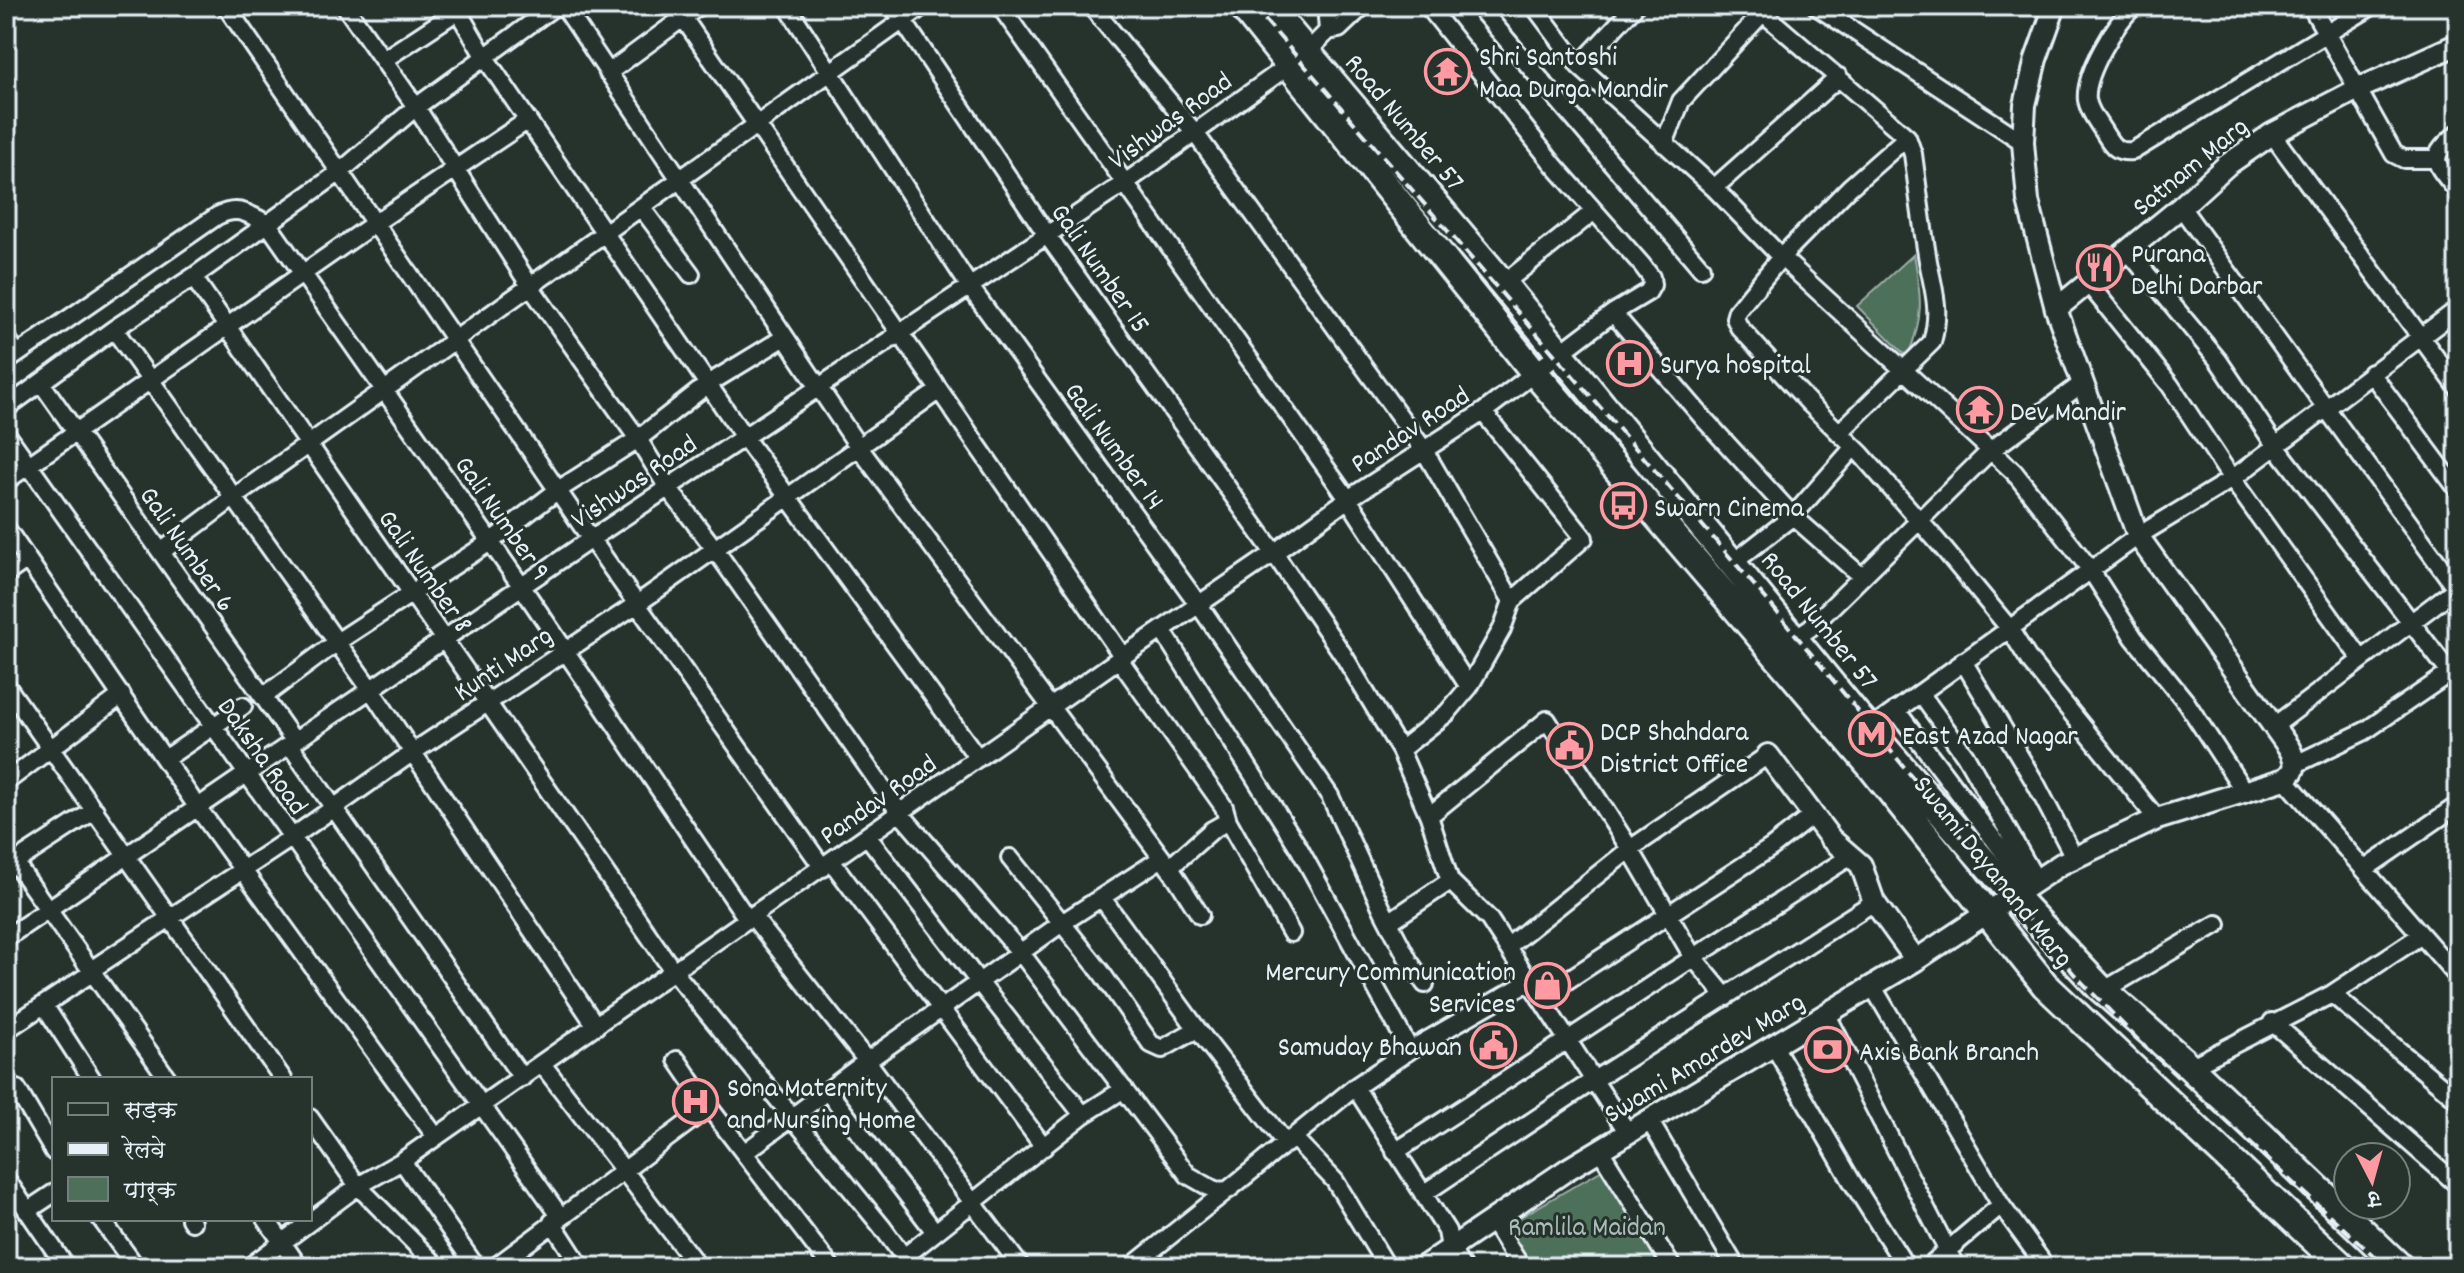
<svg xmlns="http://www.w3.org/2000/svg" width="2464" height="1273" viewBox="0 0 2464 1273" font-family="Dekko,'Playpen Sans Deva',sans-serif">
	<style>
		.green { fill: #4e705a; stroke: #9bb0a9; stroke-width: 2 }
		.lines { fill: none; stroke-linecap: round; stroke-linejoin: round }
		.minor-casing { stroke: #e8f1f8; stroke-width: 22 }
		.tertiary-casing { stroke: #e8f1f8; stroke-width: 26 }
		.primary-casing { stroke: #e8f1f8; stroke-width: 32 }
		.minor { stroke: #26332d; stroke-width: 16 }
		.tertiary { stroke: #26332d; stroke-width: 20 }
		.primary { stroke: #26332d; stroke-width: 26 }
		.rail { stroke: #e8f1f8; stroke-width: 4; stroke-dasharray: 12 6; stroke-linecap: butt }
		.labels { text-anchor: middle; stroke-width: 6; stroke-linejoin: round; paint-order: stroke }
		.poi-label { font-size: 28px; fill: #e8f1f8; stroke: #26332d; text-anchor: start }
		.street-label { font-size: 28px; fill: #e8f1f8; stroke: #26332d }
		.park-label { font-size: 28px; fill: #aabdb9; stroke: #26332d }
	</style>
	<rect width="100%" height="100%" fill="#26332d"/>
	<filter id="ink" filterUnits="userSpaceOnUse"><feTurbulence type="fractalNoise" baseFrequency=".0125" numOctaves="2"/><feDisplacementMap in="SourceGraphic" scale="16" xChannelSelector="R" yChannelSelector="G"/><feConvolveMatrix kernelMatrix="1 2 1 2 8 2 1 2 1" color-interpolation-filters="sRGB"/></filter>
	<g filter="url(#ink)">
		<!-- green -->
		<path class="green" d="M1914,254C1921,296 1925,317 1907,357L1857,306Z
			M1604,1169L1661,1267H1524L1503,1227Z"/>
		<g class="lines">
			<defs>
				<path id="minor" d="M226,6L591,539L823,868
					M345,6L416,107L530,286L638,439L668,488L714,548L900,813L1021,953L1188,1175L1216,1191L1228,1190L1355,1087L1410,1050L1530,981
					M455,6L484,56L744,437L978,758
					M564,6L858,446L1176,877L1200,915
					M675,6L1123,657
					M787,6L970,287L1199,605L1330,796L1383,911L1409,961L1425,984
					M893,6L1047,235L1274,553L1344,656L1400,750L1429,816L1450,881L1489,919L1628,1133
					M1000,6L1348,499L1469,687L1447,713L1400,750
					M1091,6L1195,133L1424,450L1512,601
					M1478,6L1701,268
					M1534,6L1579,66L1714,188L1781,257L2014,472L2090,569L2134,638L2186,702L2244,791
					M1816,6L2023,142
					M2134,6C2116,23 2084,74 2087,100C2089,112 2099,124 2105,134C2113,147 2117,153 2133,151L2372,6
					M2311,6L2394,154L2404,159H2436
					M1762,12L1907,137L1913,154C1918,190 1922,226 1928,261C1934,292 1941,310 1932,342L1839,433
					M1328,31L1327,18L1339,6
					M383,60L465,6
					M1579,66L1635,6
					M608,73L699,6
					M2458,133C2426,160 2435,162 2458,192
					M2272,134L2458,388
					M1907,137L1850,187L1781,257L1737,311L1735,318L1739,327L1810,404L1861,454L1938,542L2009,628L2029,660L2157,819
					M1664,144L1681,101L1768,7
					M1714,188L1839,77
					M641,207L691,274
					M2181,207L2456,588
					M2128,251L2218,360L2275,445L2450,673
					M193,277L674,972L882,1227L911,1267
					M2088,283L2170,385L2232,479L2361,659
					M1503,284L1593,212
					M1613,313L1704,419L1793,516L1862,577
					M114,329L371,690L596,1026
					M6,337L17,354
					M6,362L217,216C239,205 248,214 268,224L522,587L748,920
					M2371,373L2458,490
					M42,384L295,742
					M6,408L114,329L193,277L340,172L416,107L555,6
					M6,433L560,1216
					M6,481L375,223L528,120
					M6,528L198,808L436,1137
					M161,552L233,498L923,6
					M1733,563L1793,516L1854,447
					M6,574L27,559
					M1162,630L1299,848L1410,1050
					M1795,638L1810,628L1991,450L2083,383
					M1119,659L1224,807L1228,821L1291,933
					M1963,661L2036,784L2074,857
					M6,685L283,1079
					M1469,687L1502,629L1512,601L1584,538L1483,412
					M1920,693L1965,755L2036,880
					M263,697L337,642L490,542L558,490L638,439L708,384L785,337
					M1896,710L2029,886
					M2274,726L2458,587
					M1869,730L2138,536L2232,479L2458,309
					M290,745L522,1078
					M165,759L243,706
					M2296,764L2365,731L2457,668
					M2285,779L2458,977
					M6,782L122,695
					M1429,816L1547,720L1630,849L1693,957L1726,997
					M868,837L979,982L1062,923L1162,858
					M6,850L168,1079
					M1010,858L1101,972L1151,1044L1162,1049L1197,1029
					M832,862L1044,1147
					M6,868L95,810
					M1169,868L1212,830L1228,821
					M2365,869L2458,805
					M1102,898L1197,1029L1286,1144
					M753,917L867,1061L1021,1267
					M1389,922L1450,881
					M6,938L591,539L1125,183L1306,53L1328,31L1339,29L1363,6
					M1507,947L1630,849L1768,755
					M91,970L291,838L413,752L637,604L938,391
					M1873,987L2001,1205L2046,1267
					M2103,991L2217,924
					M2332,994L2458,1100
					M1540,998L1772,847L1813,815
					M44,1005L92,1079
					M1827,1015L1956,1267
					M2272,1022L2458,1185
					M6,1030L93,972
					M1774,1046L1851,1180L1906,1267
					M677,1060L709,1107L831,1267
					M542,1064L696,1264
					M2190,1067L2332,994L2420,936
					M1355,1087L1447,1231L1450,1248L1462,1267
					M17,1089L54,1152
					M828,1091L935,1232
					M310,1118L358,1186L438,1267
					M1649,1120L1736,1267
					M1294,1138L1335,1181L1387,1267
					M1600,1150L1672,1267
					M1395,1152C1548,1054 1698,953 1851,856
					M744,1153L867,1061L979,982L1083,1115
					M402,1161L476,1267
					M6,1179L66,1267
					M1423,1194L1594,1080L1874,902
					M27,1211L54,1193
					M101,1219L136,1267
					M190,1219L192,1222
					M266,1219L299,1267
					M1492,1220L1521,1267
					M552,1222L581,1267
					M904,1257L1083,1115L1124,1089
					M249,1267L358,1186L402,1161L436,1137L1119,659L1274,553L1348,499L1483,412L1613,313L1648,292L1652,285L1651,277L1642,265L1554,165L1428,6
					M495,1267L709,1107
					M1131,1267L1226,1191
					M1928,1267L2001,1205"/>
				<path id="tertiary" d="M2056,309L2181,207L2227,165L2272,134L2358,89L2458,44
					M1768,755L1831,839L1861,865L1874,902L1916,960
					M1423,1267L1568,1169L1916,960L2061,864L2157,819L2285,779C2298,770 2296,761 2289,748L2138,536L2056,309L2028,201L2023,142L2025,105L2036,59L2055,6"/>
				<path id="primary" d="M1242,6L1535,373L1868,763L2045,985L2343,1267
					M1268,6L1503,284L1869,730L2015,897L2099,987L2190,1067L2400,1267"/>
			</defs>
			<!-- minor casing -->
			<use href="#minor" class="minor-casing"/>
			<!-- tertiary casing -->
			<use href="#tertiary" class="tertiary-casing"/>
			<!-- primary casing -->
			<use href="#primary" class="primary-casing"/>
			<!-- minor -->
			<use href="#minor" class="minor"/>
			<!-- tertiary -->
			<use href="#tertiary" class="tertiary"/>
			<!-- primary -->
			<use href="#primary" class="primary"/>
			<!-- rail -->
			<path class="rail" d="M1253,6L1767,600L2074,974L2144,1046L2386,1267"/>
		</g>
	</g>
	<!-- icons -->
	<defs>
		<symbol id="temple-ring" viewBox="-11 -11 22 22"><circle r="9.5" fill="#26332d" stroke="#ff9aa2" stroke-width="1.5"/><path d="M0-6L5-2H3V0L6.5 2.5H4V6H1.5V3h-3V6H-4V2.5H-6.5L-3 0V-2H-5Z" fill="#ff9aa2"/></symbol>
		<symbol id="restaurant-ring" viewBox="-11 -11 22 22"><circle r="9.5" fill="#26332d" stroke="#ff9aa2" stroke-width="1.5"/><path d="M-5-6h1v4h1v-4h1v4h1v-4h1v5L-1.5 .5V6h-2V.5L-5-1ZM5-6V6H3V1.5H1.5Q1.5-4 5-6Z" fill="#ff9aa2"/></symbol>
		<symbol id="hospital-ring" viewBox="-11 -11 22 22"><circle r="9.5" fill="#26332d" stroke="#ff9aa2" stroke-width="1.5"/><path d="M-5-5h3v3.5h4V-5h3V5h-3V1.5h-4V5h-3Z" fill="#ff9aa2"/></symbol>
		<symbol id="bus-ring" viewBox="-11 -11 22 22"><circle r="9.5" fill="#26332d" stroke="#ff9aa2" stroke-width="1.5"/><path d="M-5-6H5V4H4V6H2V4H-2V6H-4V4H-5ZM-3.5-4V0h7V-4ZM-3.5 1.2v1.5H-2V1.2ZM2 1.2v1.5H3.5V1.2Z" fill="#ff9aa2"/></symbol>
		<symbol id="metro-ring" viewBox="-11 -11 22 22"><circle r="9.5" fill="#26332d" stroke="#ff9aa2" stroke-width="1.5"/><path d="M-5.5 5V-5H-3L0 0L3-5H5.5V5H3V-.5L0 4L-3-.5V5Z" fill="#ff9aa2"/></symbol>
		<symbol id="civic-ring" viewBox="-11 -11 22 22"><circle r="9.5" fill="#26332d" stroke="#ff9aa2" stroke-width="1.5"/><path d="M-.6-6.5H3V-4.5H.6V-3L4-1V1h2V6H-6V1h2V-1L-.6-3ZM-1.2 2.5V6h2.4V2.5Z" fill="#ff9aa2"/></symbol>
		<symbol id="shop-ring" viewBox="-11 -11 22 22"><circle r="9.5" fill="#26332d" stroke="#ff9aa2" stroke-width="1.5"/><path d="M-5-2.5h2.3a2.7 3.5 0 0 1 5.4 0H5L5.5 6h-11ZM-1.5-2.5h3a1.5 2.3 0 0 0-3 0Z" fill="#ff9aa2"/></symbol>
		<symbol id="bank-ring" viewBox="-11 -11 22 22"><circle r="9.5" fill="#26332d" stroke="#ff9aa2" stroke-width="1.5"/><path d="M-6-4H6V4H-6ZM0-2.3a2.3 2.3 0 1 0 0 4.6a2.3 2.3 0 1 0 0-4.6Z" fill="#ff9aa2"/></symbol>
	</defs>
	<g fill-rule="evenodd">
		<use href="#temple-ring" x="1422" y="46" width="51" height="51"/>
		<use href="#restaurant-ring" x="2074" y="242" width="51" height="51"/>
		<use href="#hospital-ring" x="1604" y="338" width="51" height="51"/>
		<use href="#temple-ring" x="1954" y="384" width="51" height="51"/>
		<use href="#bus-ring" x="1598" y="480" width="51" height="51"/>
		<use href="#metro-ring" x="1846" y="708" width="51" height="51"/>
		<use href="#civic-ring" x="1544" y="720" width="51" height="51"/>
		<use href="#shop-ring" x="1522" y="960" width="51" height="51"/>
		<use href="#civic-ring" x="1468" y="1020" width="51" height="51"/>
		<use href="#bank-ring" x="1802" y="1024" width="51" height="51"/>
		<use href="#hospital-ring" x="670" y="1076" width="51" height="51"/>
	</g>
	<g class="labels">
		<!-- poi labels -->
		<g class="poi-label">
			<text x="1479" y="65">Shri Santoshi<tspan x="1479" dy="32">Maa Durga Mandir</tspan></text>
			<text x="2131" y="262">Purana<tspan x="2131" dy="32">Delhi Darbar</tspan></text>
			<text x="1660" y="373">Surya hospital</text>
			<text x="2010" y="420">Dev Mandir</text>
			<text x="1654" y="516">Swarn Cinema</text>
			<text x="1600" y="740">DCP Shahdara<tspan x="1600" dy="32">District Office</tspan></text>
			<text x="1902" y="744">East Azad Nagar</text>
			<text x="1516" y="980" text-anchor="end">Mercury Communication<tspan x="1516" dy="32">Services</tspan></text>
			<text x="1462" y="1055" text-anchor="end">Samuday Bhawan</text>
			<text x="1859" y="1060">Axis Bank Branch</text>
			<text x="727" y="1096">Sona Maternity<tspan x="727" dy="32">and Nursing Home</tspan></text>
		</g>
		<!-- street labels -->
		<g class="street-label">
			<text transform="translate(1169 119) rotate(-36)" y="10">Vishwas Road</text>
			<text transform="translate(1406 121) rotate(50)" y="10">Road Number 57</text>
			<text transform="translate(2189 165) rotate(-39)" y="10">Satnam Marg</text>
			<text transform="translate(1102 267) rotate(55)" y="10">Gali Number 15</text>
			<text transform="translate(1409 428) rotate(-33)" y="10">Pandav Road</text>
			<text transform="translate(1116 445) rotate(54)" y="10">Gali Number 14</text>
			<text transform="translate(633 480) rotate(-34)" y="10">Vishwas Road</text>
			<text transform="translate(504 517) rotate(55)" y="10">Gali Number 9</text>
			<text transform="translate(189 548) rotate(55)" y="10">Gali Number 6</text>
			<text transform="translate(427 570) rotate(55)" y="10">Gali Number 8</text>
			<text transform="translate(1821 619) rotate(51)" y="10">Road Number 57</text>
			<text transform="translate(502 662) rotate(-34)" y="10">Kunti Marg</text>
			<text transform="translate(264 755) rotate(55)" y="10">Daksha Road</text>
			<text transform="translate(877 798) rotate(-35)" y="10">Pandav Road</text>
			<text transform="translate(1995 870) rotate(51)" y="10">Swami Dayanand Marg</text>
			<text transform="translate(1703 1056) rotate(-31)" y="10">Swami Amardev Marg</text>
		</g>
		<!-- park labels -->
		<g class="park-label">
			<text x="1587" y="1235">Ramlila Maidan</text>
		</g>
	</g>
	<!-- margin -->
	<rect width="2464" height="1273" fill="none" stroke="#26332d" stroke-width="32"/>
	<rect x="16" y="16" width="2432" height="1241" fill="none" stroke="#e8f1f8" stroke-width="3" filter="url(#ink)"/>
	<!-- legend -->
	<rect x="52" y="1077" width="260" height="144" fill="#26332d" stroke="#747f7e" stroke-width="2"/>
	<rect x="68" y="1103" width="40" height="12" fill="#26332d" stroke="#747f7e" stroke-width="2"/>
	<text x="124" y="1117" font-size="24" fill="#e8f1f8">सड़क</text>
	<rect x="68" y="1143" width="40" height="12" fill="#e8f1f8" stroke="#747f7e" stroke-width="2"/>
	<text x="124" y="1157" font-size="24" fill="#e8f1f8">रेलवे</text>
	<rect x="68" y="1177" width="40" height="24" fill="#4e705a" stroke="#747f7e" stroke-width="2"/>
	<text x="124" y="1197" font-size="24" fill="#e8f1f8">पार्क</text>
	<!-- north arrow -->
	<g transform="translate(2372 1181) rotate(174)"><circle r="38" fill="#26332d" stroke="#747f7e" stroke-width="2"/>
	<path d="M0-6L14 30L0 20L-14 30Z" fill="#ff9aa2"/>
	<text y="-12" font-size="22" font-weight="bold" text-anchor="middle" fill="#e8f1f8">उ</text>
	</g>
</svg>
